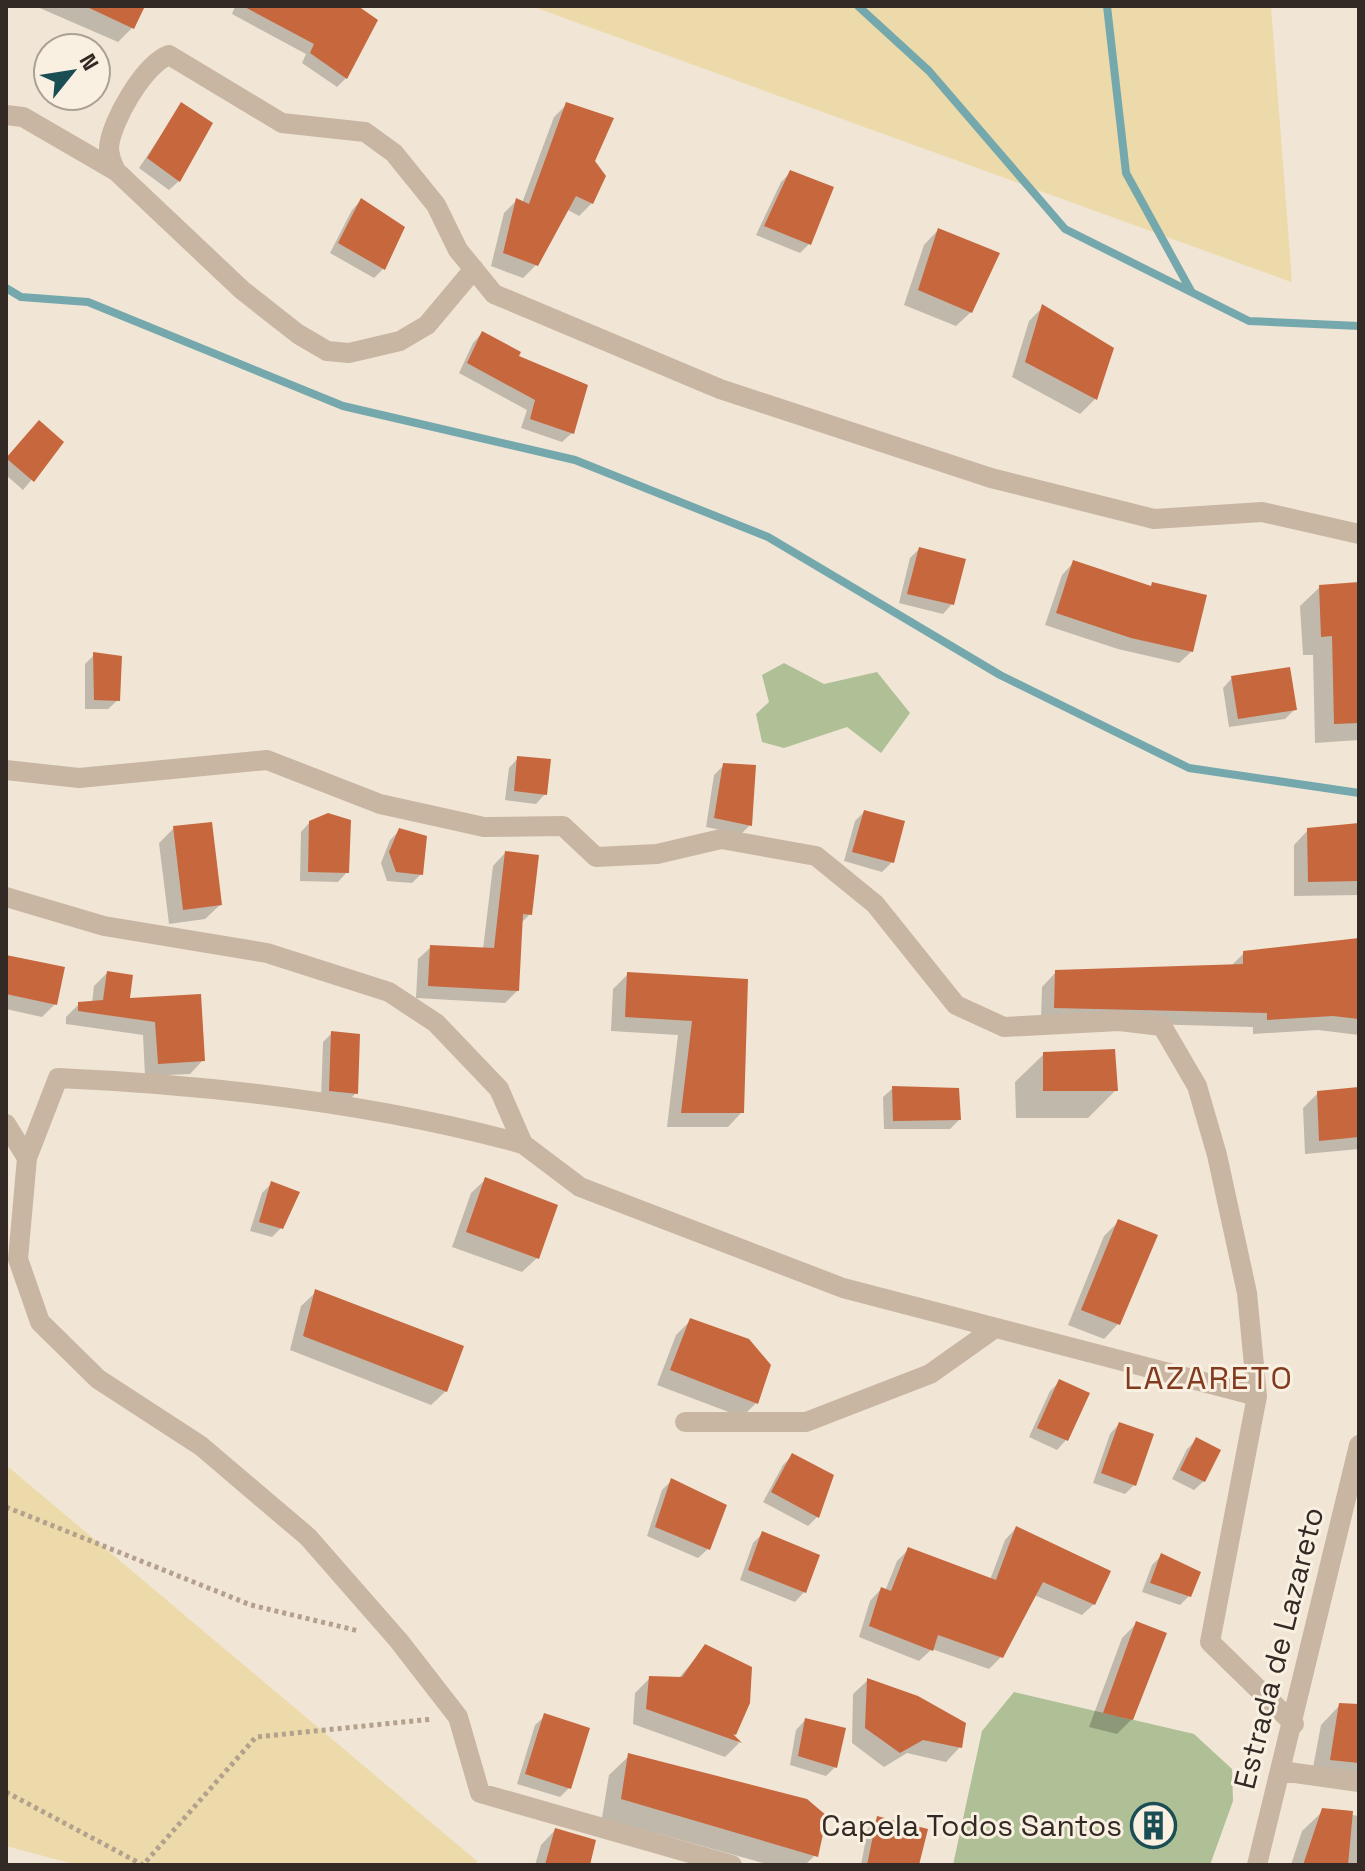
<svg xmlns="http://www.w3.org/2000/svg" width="1365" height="1871" viewBox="0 0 1365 1871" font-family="'Space Grotesk',sans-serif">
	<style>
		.green { fill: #afbf96 }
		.sand { fill: #eddaab }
		.shadow { fill: #0003 }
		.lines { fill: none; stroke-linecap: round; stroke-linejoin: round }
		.stream { stroke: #75a8ad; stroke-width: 8 }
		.building { fill: #c7673e }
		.path { stroke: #b4a08d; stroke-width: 5; stroke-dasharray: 4 4; stroke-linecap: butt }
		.minor { stroke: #c8b6a2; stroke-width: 20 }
		.labels { text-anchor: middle; stroke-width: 6; stroke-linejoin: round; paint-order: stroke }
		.street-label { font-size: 30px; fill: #332a25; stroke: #f9f0e2 }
		.poi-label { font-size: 30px; fill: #332a25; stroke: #f9f0e2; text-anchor: end }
		.neighbourhood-label { font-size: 32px; letter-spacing: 2px; fill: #823b1e; stroke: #f9f0e2 }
	</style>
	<rect width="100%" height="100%" fill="#f1e6d6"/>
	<!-- green -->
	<path class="green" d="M784,663L824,684L877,672L910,713L881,753L847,727L784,748L762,742L756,714L769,702L762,675Z
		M1014,1692L1194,1734L1232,1769L1233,1801L1210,1865H953L982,1731Z"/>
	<!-- sand -->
	<path class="sand" d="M531,6H1271L1292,282H1291Z
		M6,1465L477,1861L476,1865H77L6,1846Z"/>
	<!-- shadow -->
	<path class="shadow" d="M35,6H143L132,28L118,42Z
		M235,6H355L346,78L337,87L302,63L306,54L232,14Z
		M182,104L210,123L179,181L169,190L139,168Z
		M567,104L593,161L592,203L579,216L566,209L536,265L523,278L491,266L504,213L516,201L522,203L554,117Z
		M791,172L809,244L800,253L756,235L781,182Z
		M361,200L383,269L374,278L330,253L352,210Z
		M938,230L971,312L956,326L904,305L924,245Z
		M1043,307L1112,349L1095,399L1080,414L1012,377L1029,321Z
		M482,333L517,357L572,433L562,442L521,428L527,410L459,373L473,343Z
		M30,432L62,443L23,490L6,475V459Z
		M919,549L952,604L943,614L899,603L910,558Z
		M1074,562L1192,651L1179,663L1118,649L1045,625L1062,575Z
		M1359,584V740L1315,743L1313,655H1303L1300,606L1320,587Z
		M94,655L118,700L108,709H85V664Z
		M1232,678L1295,709L1285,719L1229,727L1223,688Z
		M518,758L545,794L536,804L505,800L509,768Z
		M724,765L750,825L741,834L706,827L714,775Z
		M864,812L892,862L882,872L844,861L855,821Z
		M310,822L347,872L338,882L300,881L301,832Z
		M1359,826V895L1294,896V845L1308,830Z
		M174,828L220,905L205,919L169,924L159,843Z
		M400,830L421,874L412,883L387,881L381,863L390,840Z
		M505,853L530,914L521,923L518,990L505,1003L416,998L418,959L431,947L483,949L493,866Z
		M1359,941V1035L1318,1030L1253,1034V1027L1041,1021L1042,987L1056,972L1230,967L1244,953Z
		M6,957L55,1004L42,1017L6,1009Z
		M107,973L128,1001L199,996L203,1060L190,1074L145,1076L143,1035L66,1024V1017L79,1004L92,1003L94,986Z
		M628,974L746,981L742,1112L728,1127H667L678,1035L611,1031L613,989Z
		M332,1033L356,1093L347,1102L321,1099L323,1042Z
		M1044,1054L1116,1090L1088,1118H1016L1015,1082Z
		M893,1088L959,1120L950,1129H884L883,1097Z
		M1359,1090V1149L1305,1154L1303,1108L1318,1093Z
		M486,1179L537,1258L522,1272L452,1247L471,1193Z
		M272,1183L281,1228L272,1237L250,1231L262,1193Z
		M1119,1221L1155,1236L1118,1324L1104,1339L1068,1325L1104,1236Z
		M316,1292L446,1391L431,1405L290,1350L301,1306Z
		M691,1320L756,1403L742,1417L657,1385L676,1335Z
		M1060,1381L1087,1394L1066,1440L1057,1450L1029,1437L1050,1391Z
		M1119,1424L1134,1485L1125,1494L1093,1483L1110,1434Z
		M1196,1440L1204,1481L1194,1490L1172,1479L1187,1449Z
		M792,1456L832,1476L817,1517L808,1526L763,1502L783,1465Z
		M671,1481L724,1506L708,1549L698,1558L647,1536L662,1490Z
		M1016,1528L1094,1604L1082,1615L1034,1595L1001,1657L989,1669L932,1649L919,1661L859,1637L870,1601L881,1589L885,1591L897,1561L909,1549L990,1580L1005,1540Z
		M762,1534L804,1592L795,1602L740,1580L753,1543Z
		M1162,1555L1189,1596L1180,1605L1142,1592L1152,1565Z
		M1136,1624L1132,1719L1117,1734L1089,1727L1122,1638Z
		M705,1647L735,1734L732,1736L739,1743L725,1757L633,1724L635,1693L650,1678L678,1679Z
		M868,1680L960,1747L946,1762L907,1753L884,1767L852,1743L853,1694Z
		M1340,1705L1359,1706V1785L1311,1778L1321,1725Z
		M545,1716L569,1788L560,1797L517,1784L535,1725Z
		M805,1720L835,1767L826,1776L790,1765L796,1730Z
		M629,1756L817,1853L805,1865H770L602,1818L609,1775Z
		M1323,1811L1359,1816V1865H1291L1302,1831Z
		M877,1819L917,1865H861L868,1828Z
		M555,1830L588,1865H535L541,1845Z"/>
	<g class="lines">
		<!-- stream -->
		<path class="stream" d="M858,6L929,71L1065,229L1249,321L1359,326
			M1107,6L1126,173L1191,291
			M6,288L21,297L88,302L343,406L575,460L768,537L1000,675L1189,768L1359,793"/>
	</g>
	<!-- building -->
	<path class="building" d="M85,6H145L134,29Z
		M243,6H358L378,20L347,79L310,53L314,44Z
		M181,102L213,123L180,182L147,158Z
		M566,102L614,118L595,161L606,176L593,204L576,196L538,266L503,253L516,198L529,204Z
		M790,170L834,187L811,245L764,226Z
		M361,198L405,227L385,270L338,243Z
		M938,228L1000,253L972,313L918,290Z
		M1042,304L1114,348L1097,400L1025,362Z
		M482,331L521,352L519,356L588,385L574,434L530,419L535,400L467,363Z
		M39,420L64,442L34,482L6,458Z
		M919,547L966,559L954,605L907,594Z
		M1073,560L1151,586L1152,582L1207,595L1193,652L1131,638L1056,613Z
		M1359,582V723L1334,724L1332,636L1321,637L1319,585Z
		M93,652L122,656L120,701L94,700Z
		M1290,667L1297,710L1238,719L1231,676Z
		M517,756L551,759L547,795L514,791Z
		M723,763L756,765L752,826L714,818Z
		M864,810L905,821L894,863L852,852Z
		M328,813L351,820L349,873L308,872L309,821Z
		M212,822L222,905L183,910L173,826Z
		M1359,823V881L1308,882L1307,828Z
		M399,828L427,836L423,875L396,872L389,852Z
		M505,851L539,855L532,915L523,914L519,991L428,986L430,945L494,948Z
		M1359,938V1019L1333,1016L1267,1020V1013L1054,1008L1055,970L1243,964V951Z
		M6,955L65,967L57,1005L6,994Z
		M107,971L133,975L130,998L201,994L205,1061L158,1064L155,1022L78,1011V1002L103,1000Z
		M627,972L748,979L744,1113H681L692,1021L625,1017Z
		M331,1031L360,1034L358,1094L329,1091Z
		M1115,1049L1118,1091H1043V1052Z
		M892,1086L959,1088L961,1120L893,1121Z
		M1359,1087V1137L1319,1141L1317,1091Z
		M485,1177L558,1205L539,1259L466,1232Z
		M271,1181L300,1192L283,1229L259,1222Z
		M1118,1219L1158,1235L1120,1325L1081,1310Z
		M315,1289L464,1346L447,1392L303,1336Z
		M690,1318L749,1339L771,1365L758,1404L670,1370Z
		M1059,1379L1090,1393L1068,1441L1037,1428Z
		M1119,1422L1154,1434L1136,1486L1101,1473Z
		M1196,1437L1221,1450L1205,1482L1180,1470Z
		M792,1453L834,1475L819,1518L771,1492Z
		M671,1478L727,1505L710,1550L655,1527Z
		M1016,1526L1111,1571L1095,1605L1043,1582L1003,1658L938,1635L933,1651L869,1626L881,1587L891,1591L908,1547L996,1580Z
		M762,1531L820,1555L806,1593L748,1570Z
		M1161,1553L1201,1572L1191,1597L1150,1583Z
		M1136,1621L1167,1633L1133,1720L1103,1713Z
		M705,1644L752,1667L750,1703L736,1735L733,1734L742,1743L646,1709L649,1676L682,1677Z
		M867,1678L918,1696L966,1723L962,1748L923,1740L900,1753L865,1728Z
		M1339,1703L1359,1704V1763L1330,1760Z
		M544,1713L590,1728L571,1789L525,1774Z
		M805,1718L846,1728L837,1768L798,1756Z
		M628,1753L807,1799L827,1816L818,1857L621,1799Z
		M1322,1808L1353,1811L1348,1865H1303Z
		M877,1816L928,1829L919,1865H867Z
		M555,1828L596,1840L590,1865H545Z"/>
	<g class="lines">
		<!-- path -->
		<path class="path" d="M6,1507L251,1605L359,1631
			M6,1792L143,1865L256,1737L433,1719"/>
		<!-- minor -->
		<path class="minor" d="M6,115L23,117L116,171C112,163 109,156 109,147C111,122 144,64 169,55L282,123L365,132L394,153L436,205L458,250L494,294L720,389L991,478L1154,519L1262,512L1359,534
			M116,171L242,290L298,334L327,351L349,353L400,341L427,325L474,269
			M6,770L79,778L267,760L380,804L484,827L563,826L596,857L657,854L721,839L816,856L875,904L956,1005L1004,1027L1119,1021L1162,1026L1197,1086L1217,1155L1247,1293L1257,1396
			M6,897L104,926L267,953L389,992L436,1023L499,1089L523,1144L580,1187L843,1288L1257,1396L1210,1642L1294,1724
			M6,1124L27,1158L18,1259L40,1322L98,1379L201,1446L308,1537L399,1641L458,1717L480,1793L732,1865
			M27,1158L58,1078C213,1085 373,1103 523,1144
			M685,1422H806L930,1374L995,1328
			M1281,1771L1359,1782
			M1257,1865L1359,1445"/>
	</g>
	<!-- icons -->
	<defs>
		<symbol id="building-ring" viewBox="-11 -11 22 22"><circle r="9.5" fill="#f9f0e2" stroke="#1b4d54" stroke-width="1.5"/><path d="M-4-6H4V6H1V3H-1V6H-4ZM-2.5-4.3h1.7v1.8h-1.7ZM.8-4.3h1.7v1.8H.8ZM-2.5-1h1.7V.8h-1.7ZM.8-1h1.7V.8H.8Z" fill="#1b4d54"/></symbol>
	</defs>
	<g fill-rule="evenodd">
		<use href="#building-ring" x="1128" y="1800" width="51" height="51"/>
	</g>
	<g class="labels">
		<!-- street labels -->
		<g class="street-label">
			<text transform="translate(1279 1648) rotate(-76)" y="10">Estrada de Lazareto</text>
		</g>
		<!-- poi labels -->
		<g class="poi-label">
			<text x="1122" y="1836">Capela Todos Santos</text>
		</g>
		<!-- neighbourhood labels -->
		<g class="neighbourhood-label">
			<text x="1209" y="1389">LAZARETO</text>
		</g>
	</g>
	<!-- border -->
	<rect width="1365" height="1871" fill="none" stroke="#332a25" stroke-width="16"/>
	<!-- north arrow -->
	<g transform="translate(72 72) rotate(60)"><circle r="38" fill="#f9f0e2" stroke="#aaa196" stroke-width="2"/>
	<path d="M0-6L14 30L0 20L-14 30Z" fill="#1b4d54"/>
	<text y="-12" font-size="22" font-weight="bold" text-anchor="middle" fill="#332a25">N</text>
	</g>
</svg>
